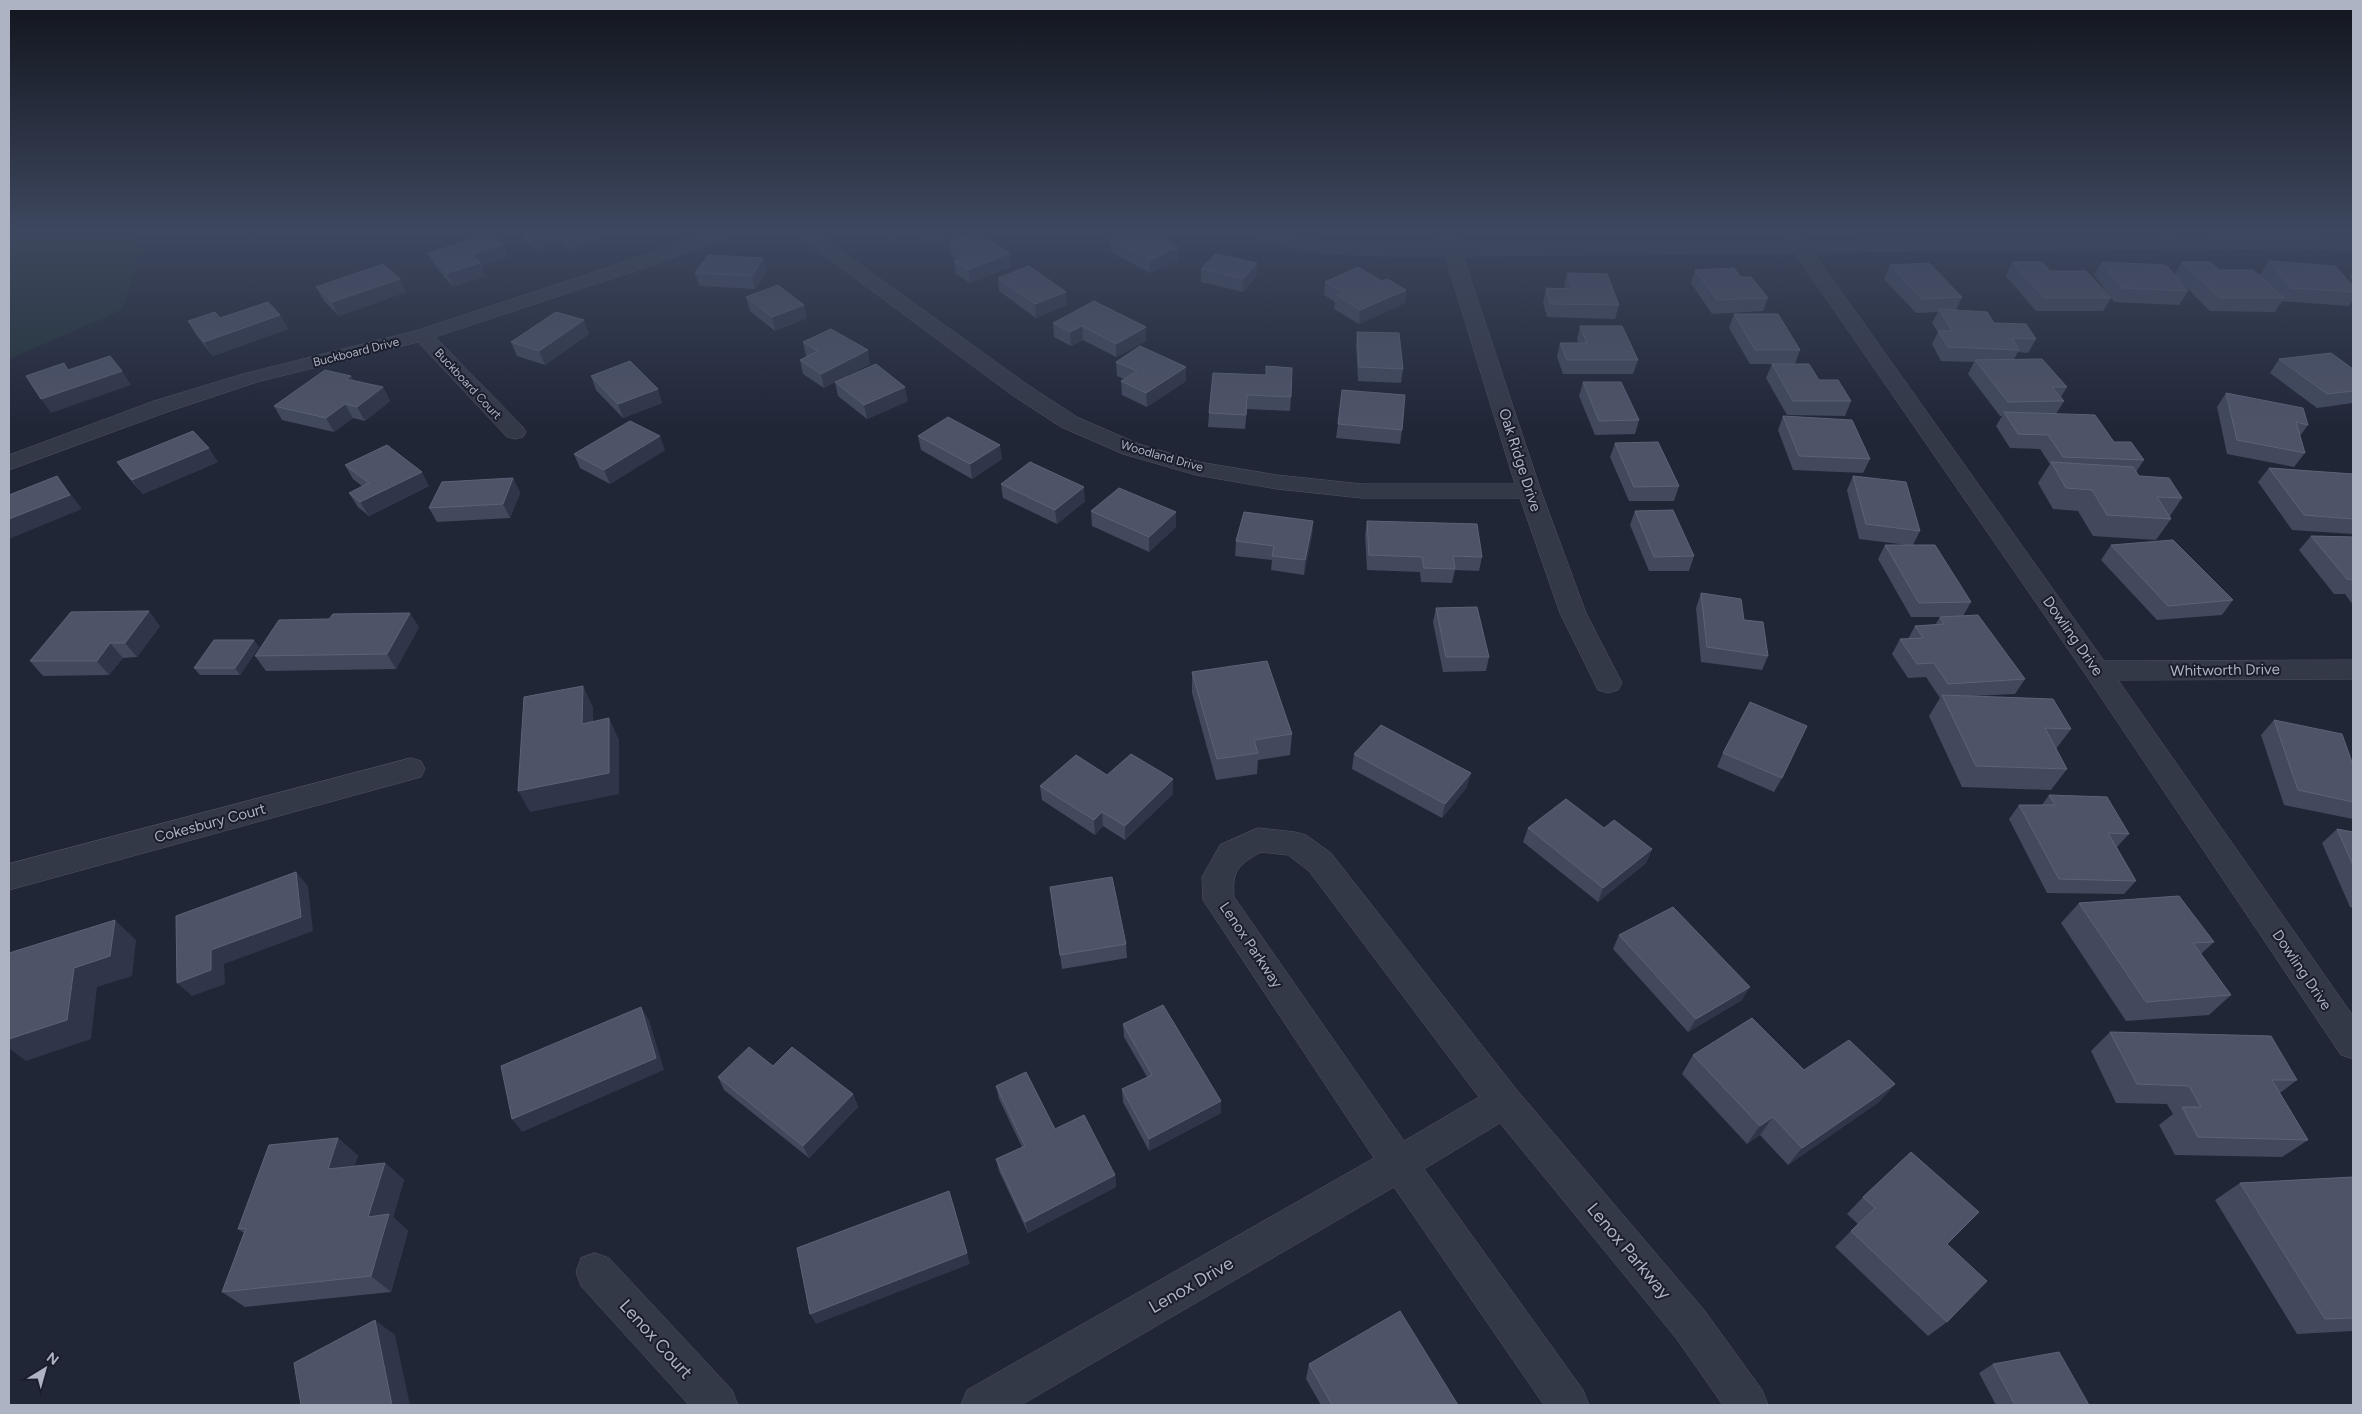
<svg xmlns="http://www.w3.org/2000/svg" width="2362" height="1414" viewBox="0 0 2362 1414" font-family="Figtree,sans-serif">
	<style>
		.green { fill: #233238 }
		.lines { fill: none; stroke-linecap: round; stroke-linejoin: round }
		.minor-casing { stroke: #4f5362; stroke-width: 1 }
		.minor { fill: #343948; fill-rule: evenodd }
		.wall { fill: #42495d }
		.shaded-wall { fill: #303649 }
		.building { fill: #4e5468; stroke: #5d6376 }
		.labels { text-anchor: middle; stroke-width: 4; stroke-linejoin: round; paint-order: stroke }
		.far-street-label { font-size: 12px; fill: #aeb3c4; stroke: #1a1e2c }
		.street-label { font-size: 15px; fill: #aeb3c4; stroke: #1a1e2c }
		.near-street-label { font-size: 18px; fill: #aeb3c4; stroke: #1a1e2c }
	</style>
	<rect width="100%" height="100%" fill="#212637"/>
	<!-- green -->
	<path class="green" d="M41,230H137C139,261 132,281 122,310L9,359V239Z"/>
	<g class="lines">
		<defs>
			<path id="minor" d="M713,230H740L737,234L650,266L435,337L523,427L526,432L523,437L515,439L507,437L418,342L257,382L170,411L9,470V455L154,401L243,374L415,331L636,258Z
				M791,230H812L1028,385L1077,417L1139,444L1199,462L1277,475L1362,484H1515L1445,256C1378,256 1310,258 1247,234L1244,230H1271L1310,240L1369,245H1441L1437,230H1455L1460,244L1787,241L1782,234L1784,230H1798L1805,241L2301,236L2353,240V251L2301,248L1813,252L2104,661L2353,660V679L2118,680L2353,1016V1059L2341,1055L2088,678L1794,252L1463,256L1541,491L1586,613L1622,683L1618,690L1608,693L1598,690L1560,613L1520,498H1362L1277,489L1196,475L1123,454L1061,427L1012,395Z
				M411,758L421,761L425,769L421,777L9,890V864Z
				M1258,828L1295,832L1306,835L1331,853L1516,1089L1704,1310L1762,1390L1768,1405H1723L1676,1338L1500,1123L1424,1169L1583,1390L1589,1405H1544L1394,1187L1021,1405H961L967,1390L1374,1158L1203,900L1202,877L1220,845ZM1261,852L1288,855L1309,871L1479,1097L1404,1141L1234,897C1232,870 1238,865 1261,852Z
				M595,1253L609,1258L732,1390L738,1405H689L581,1286L576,1272L581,1258Z"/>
		</defs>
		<!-- minor casing -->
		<use href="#minor" class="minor-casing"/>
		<!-- minor -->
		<use href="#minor" class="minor"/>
	</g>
	<!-- wall -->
	<path class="wall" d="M522,230H598L601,239L571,249L562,241L536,249L525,239Z
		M879,230H964V233L930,245L911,233L892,240Z
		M1084,230H1098L1090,234Z
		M1129,230H1171V240L1167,242L1178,247V261L1150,273L1111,252V238Z
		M949,242L1010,253L1011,267L970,283L956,274L954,261L958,260L951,255Z
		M428,253L508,257L481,266L485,276L453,287L435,266Z
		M763,258L767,272L755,289L699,286L695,273Z
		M2269,261L2353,286V300L2349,306L2282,301L2275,312L2210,311L2177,278L2188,291L2179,305L2114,302L2094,275L2102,262L2174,275L2182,262L2265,281L2260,275Z
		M2012,262L2050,271L2111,298L2103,311H2036L2006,276Z
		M1257,263L1256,277L1243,292L1201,282V269Z
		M1890,265L1962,297L1956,310L1994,323L2036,339L2028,353L2018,352L2014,359L2067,387L2061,397L2064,401L2056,414L2114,442L2144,460L2136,472L2139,476L2182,498L2170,516L2171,519L2156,540L2093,536L2078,511L2053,509L2038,483L2050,464L2040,449L2010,448L1996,426L2002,416H2000L1968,374L1974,362L1941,361L1932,344L1938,332L1932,323L1938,312L1916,313L1884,279Z
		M1695,270L1741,277L1768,298L1763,311L1712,314L1691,283Z
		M2353,272V280L2350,277Z
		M1567,273L1619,305L1615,319L1547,317L1543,302L1546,288H1565L1564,286Z
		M998,278L1067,305L1036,318L999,291Z
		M400,279L406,292L339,316L324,301L316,287Z
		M1382,281L1406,290L1405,303L1359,324L1334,309L1335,302L1324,295L1325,282Z
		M746,297L807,318L775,331L750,311Z
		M1734,314L1800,350L1795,364H1750L1729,328Z
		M280,315L288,329L213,356L196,335L188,321L220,318Z
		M1053,323L1146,327V341L1116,357L1083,340L1071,346L1054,337Z
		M1580,326L1638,360L1633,374H1563L1557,357L1560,343H1578L1577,339Z
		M1357,332L1403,369L1401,383L1358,381L1356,346Z
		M589,334L545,365L517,356L511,342Z
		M803,342L870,364L842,378L908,401L867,419L838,396L835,382L824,388L803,374L800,360L807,356H806Z
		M2279,359L2353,369V403L2317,408L2270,373Z
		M1116,362L1186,367V381L1147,407L1122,395L1121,381L1124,379L1117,376Z
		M1772,364L1819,380L1851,401L1845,416L1787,415L1766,378Z
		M1266,375L1291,397L1290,411L1247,409L1245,429L1208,427L1209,413Z
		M351,376L353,380L383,387L390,401L365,421L353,418L334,432L282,420L274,406Z
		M591,376L662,403L623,418L596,390Z
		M1583,382L1639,420L1635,434L1595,435L1579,396Z
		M2226,393L2308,425L2300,436L2305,453L2294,467L2227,454L2217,407Z
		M1783,416L1870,459L1863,473L1793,470L1778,430Z
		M1338,424L1402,430L1400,444L1336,438Z
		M918,436L1002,459L972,479L921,450Z
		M1615,443L1679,486L1674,501H1629L1610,457Z
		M665,450L610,484L580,468L574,454Z
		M117,462H218L143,494L127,476Z
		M345,465L429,486L369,516L358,507L349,493L362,486L353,479Z
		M2269,468L2353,474V534L2292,530L2258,482Z
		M1853,476L1920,531L1913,545L1971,602L1963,616L2025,679L2015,694L1972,696L2071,729L2056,749L2067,769L2051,790L1962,787L1929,716L1940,698L1926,677L1908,678L1892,654L1900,639H1908L1915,626L1935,625L1940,617H1947H1911L1878,559L1885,545H1907L1859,539L1847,490Z
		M513,478L520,493L510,518L437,522L429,508Z
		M1001,484L1085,501L1057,524L1003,498Z
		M1091,511L1176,527L1149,552L1092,526Z
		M1635,511L1694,556L1689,571H1649L1630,525Z
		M1313,521L1312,535L1304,575L1271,570L1272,560L1235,556L1236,541Z
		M1367,521L1482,557L1479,571L1455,570L1452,583L1421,582L1420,572L1367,570L1365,535Z
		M2311,536L2353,537V605L2345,594H2334L2299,550Z
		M2111,545L2233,600L2222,615L2157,620L2101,560Z
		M1701,593L1768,656L1762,670L1701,662L1696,608Z
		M1436,608L1489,657L1486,671L1443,672L1433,622Z
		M160,626L137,657L123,658L109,675L43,676L30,661Z
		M419,627L396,669L266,671L255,656Z
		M259,647L240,675H200L194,668Z
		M1192,672L1292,734L1290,755L1258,760L1257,774L1216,780L1192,693Z
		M2274,720L2353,765V819L2284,805L2261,735Z
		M1723,753L1782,778L1774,792L1717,767Z
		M1354,754L1467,787L1442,818L1352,769Z
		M1107,775L1173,794L1125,840L1103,826L1095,835L1042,800L1040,786Z
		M2049,795L2129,834L2117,847L2136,881L2124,894L2047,893L2009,819L2019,805H2042Z
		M1528,828H1604L1652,849L1646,863L1598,902L1523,842Z
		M2337,829L2353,832V908L2350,907L2322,843Z
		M1050,887L1126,944L1127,958L1062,969Z
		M2079,903L2214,942L2201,954L2231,995L2209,1015L2126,1021L2061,923Z
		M1619,935L1742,1000L1688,1032L1613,949Z
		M1123,1024L1221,1113L1149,1151L1123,1102L1122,1089L1147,1077L1124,1037Z
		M2110,1032L2297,1080L2280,1093L2308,1140L2282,1157L2175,1155L2159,1125L2173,1114L2167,1104L2116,1103L2091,1051Z
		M1693,1055L1804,1070L1895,1084L1879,1102L1788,1165L1760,1135L1747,1144L1682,1074Z
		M773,1066L853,1094L858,1107L809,1158L724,1090L718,1077Z
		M996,1086L1055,1129L1115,1175L1116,1187L1028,1233L999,1171L996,1159L1022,1147L999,1099Z
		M338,1138L358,1156L354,1166L385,1163L404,1180L393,1217L408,1231L391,1292L245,1307L222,1292L244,1233L238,1229Z
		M2353,1177V1331L2297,1334L2215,1200L2240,1183Z
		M1863,1197L1947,1244V1322L1928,1336L1835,1247L1858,1224L1847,1214Z
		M1309,1364L1458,1405H1321L1306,1379Z
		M1993,1364L2089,1405H1996L1979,1373Z"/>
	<!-- shaded-wall -->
	<path class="shaded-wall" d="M548,230H558L562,241L536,249L531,236Z
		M581,230H598L601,239L571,249L566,236Z
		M891,230H910L911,233L892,240Z
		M932,230H964V233L930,245L928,232Z
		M1090,230H1098L1090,234Z
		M1162,230H1171V240L1154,248L1153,234Z
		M503,244L508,257L481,266L485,276L453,287L447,273L472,254Z
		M1178,247V261L1150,273V260Z
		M1010,253L1011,267L970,283L968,270Z
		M763,258L767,272L755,289L752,276Z
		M1257,263L1256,277L1243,292V279Z
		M400,279L406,292L339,316L332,302Z
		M1406,290L1405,303L1359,324L1360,310Z
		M1066,292L1067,305L1036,318L1035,304Z
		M804,305L807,318L775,331L772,317Z
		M280,315L288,329L213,356L204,342Z
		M584,320L589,334L545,365L539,351Z
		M1082,326L1083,340L1071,346L1070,332Z
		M1146,327V341L1116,357V344Z
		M868,350L870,364L824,388L821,374Z
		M1186,367V381L1147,407L1146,393Z
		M122,371L131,385L51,413L41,399Z
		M351,376L358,390L346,379Z
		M383,387L390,401L365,421L357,407Z
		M905,387L908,401L867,419L864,405Z
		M658,389L662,403L623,418L618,404Z
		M345,404L353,418L334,432L326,418Z
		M660,436L665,450L610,484L604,470Z
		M1000,445L1002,459L972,479L970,464Z
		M209,448L218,462L143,494L132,480Z
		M422,472L429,486L369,516L360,502Z
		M57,476L82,509L9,539V519Z
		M513,478L520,493L510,518L503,504Z
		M1084,487L1085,501L1057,524L1055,510Z
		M1176,512V527L1149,552V537Z
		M1313,521L1312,535L1304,575L1305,560Z
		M149,611L160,626L137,657L125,643Z
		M410,613L419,627L396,669L387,654Z
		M254,640L259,647L240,675L235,668Z
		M110,643L123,658L109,675L97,661Z
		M583,686L593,707V745L582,724Z
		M609,718L619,740V794L530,812L518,791Z
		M1471,773L1467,787L1442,818L1445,804Z
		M1173,779V794L1125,840V826Z
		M1102,812L1103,826L1095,835L1094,820Z
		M1652,849L1646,863L1598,902L1603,888Z
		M296,872L308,886L313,931L224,964L225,984L192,996L177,983L211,950Z
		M115,920L136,940L132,976L97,987L91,1039L26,1061L9,1048V1039L74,968Z
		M1750,987L1742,1000L1688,1032L1696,1019Z
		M641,1007L649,1020L664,1070L522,1132L512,1119Z
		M1895,1084L1879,1102L1788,1165L1802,1148Z
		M853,1094L858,1107L809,1158L803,1146Z
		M1221,1101V1113L1149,1151V1139Z
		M1773,1117L1760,1135L1747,1144L1760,1126Z
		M338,1138L358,1156L348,1186L328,1169Z
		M385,1163L404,1180L393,1217L408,1231L391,1292L371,1276L368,1217Z
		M1115,1175L1116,1187L1028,1233L1025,1222Z
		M953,1203L970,1264L816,1324L810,1314Z
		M375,1320L395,1335L410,1405H392Z"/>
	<!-- building -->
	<path class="building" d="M525,230H548L531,236Z
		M560,230H581L566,236Z
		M1129,230H1162L1153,234L1178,247L1150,260L1111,238Z
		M975,232L1010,253L968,270L954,261L969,255L949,242Z
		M492,233L503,244L472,254L480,263L447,273L428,253Z
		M1215,254L1257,263L1243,279L1201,269Z
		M708,255L763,258L752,276L695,273Z
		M2269,261L2335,266L2353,286V292L2291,288Z
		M2012,262H2042L2050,271H2086L2111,298H2044Z
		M2102,262L2166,265L2188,291L2122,288Z
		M2182,262H2211L2219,270H2253L2284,298H2219Z
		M1929,263L1962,297L1922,299L1890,265Z
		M383,264L400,279L332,302L316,287Z
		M1029,266L1066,292L1035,304L998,278Z
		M1358,267L1382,281L1387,279L1406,290L1360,310L1336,295L1343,292L1325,282Z
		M1734,268L1741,277H1751L1768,298L1717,300L1695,270Z
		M1567,273L1607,274L1619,305L1550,304L1546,288L1573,289Z
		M778,285L804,305L772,317L746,297Z
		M1094,301L1146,327L1116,344L1082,326L1070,332L1053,323Z
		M268,302L280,315L204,342L188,321L215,312L220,318Z
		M1939,309L1987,312L1994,323L2026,324L2036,339L2012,338L2019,350L1948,347L1938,331H1952Z
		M556,312L584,320L539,351L511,342Z
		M1734,314H1778L1800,350H1755Z
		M1580,326H1622L1638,360H1567L1560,343H1587Z
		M831,329L868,350L821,374L800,360L818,351L803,342Z
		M1357,332L1399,333L1403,369L1359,367Z
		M1140,346L1186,367L1146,393L1121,381L1137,371L1116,362Z
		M2331,353L2353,369V391L2327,394L2279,359Z
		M110,356L122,371L41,399L26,376L64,363L68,370Z
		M2042,359L2067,387H2052L2064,401L2008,402L1975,360Z
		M630,361L658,389L618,404L591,376Z
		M876,364L905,387L864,405L835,382Z
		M1772,364H1809L1819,380H1838L1851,401H1793Z
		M1266,366L1292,368L1291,397L1247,395L1246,415L1209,413L1213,373L1266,375Z
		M325,370L351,376L346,379L383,387L357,407L345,404L326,418L274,406Z
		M1583,382H1621L1639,420L1599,421Z
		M1342,390L1405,395L1402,430L1338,424Z
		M2226,393L2303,408L2308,425L2296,422L2305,453L2237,440Z
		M2004,412L2095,415L2114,442H2131L2144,460L2063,457L2048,435L2018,434Z
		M1783,416L1852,420L1870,459L1799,456Z
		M948,417L1000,445L970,464L918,436Z
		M630,421L660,436L604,470L574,454Z
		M193,431L209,448L132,480L117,462Z
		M1658,442L1679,486L1634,487L1615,443Z
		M387,445L422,472L360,502L349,493L369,483L345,465Z
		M1030,462L1084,487L1055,510L1001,484Z
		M2051,462L2133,467L2139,476L2169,478L2182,498L2157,497L2171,519L2107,515L2092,490L2066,488Z
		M2269,468L2353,474V519L2304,515Z
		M57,476L70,495L9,519V495Z
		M1853,476L1906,482L1920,531L1866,524Z
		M513,478L503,504L429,508L442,482Z
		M1119,488L1176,512L1149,537L1091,511Z
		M1673,510L1694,556L1654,557L1635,511Z
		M1244,512L1313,521L1305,560L1272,556L1274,546L1236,541Z
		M1367,521L1477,524L1482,557L1453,556L1455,569L1424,568L1422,557L1369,555Z
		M2311,536L2353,537V580L2347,579Z
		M2173,540L2233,600L2168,606L2111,545Z
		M1885,545H1935L1971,602L1919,603Z
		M1701,593L1741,599L1744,620L1763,622L1768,656L1707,647Z
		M1477,607L1489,657H1446L1436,608Z
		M149,611L125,643H110L97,661H30L71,612Z
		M410,613L387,654L255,656L279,620L329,619L333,614Z
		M1978,615L2025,679L1948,684L1934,663L1917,664L1900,639L1923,638L1915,626L1944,624L1940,617Z
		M214,640H254L235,668H194Z
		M1267,661L1292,734L1254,740L1258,753L1217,759L1192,672Z
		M583,686L582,724L609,718V773L518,791L524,697Z
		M1942,695L2053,699L2071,729L2045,728L2067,769L1976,766Z
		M1750,702L1807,726L1782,778L1723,753Z
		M2274,720L2342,734L2353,765V802L2298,790Z
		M1381,725L1471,773L1445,804L1354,754Z
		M1131,754L1173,779L1125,826L1102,812L1094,820L1040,786L1076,755L1107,775Z
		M2049,795L2107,797L2129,834L2108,833L2136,881L2059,879L2019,805H2055Z
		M1566,799L1604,828L1614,820L1652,849L1603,888L1528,828Z
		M2337,829L2353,832V865Z
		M296,872L301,917L211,950V970L177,983L176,916Z
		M1112,877L1126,944L1060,955L1050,887Z
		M2179,896L2214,942L2193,943L2231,995L2146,1002L2079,903Z
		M1673,907L1750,987L1696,1019L1619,935Z
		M115,920L110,956L74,968L67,1020L9,1039V953Z
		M1163,1005L1221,1101L1149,1139L1122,1089L1152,1075L1123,1024Z
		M641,1007L656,1058L512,1119L501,1066Z
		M1752,1018L1804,1070L1849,1040L1895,1084L1802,1148L1773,1117L1760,1126L1693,1055Z
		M2110,1032L2271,1036L2297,1080H2272L2308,1140L2198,1137L2182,1107H2201L2189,1086L2137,1084Z
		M749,1047L773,1066L792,1047L853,1094L803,1146L718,1077Z
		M1026,1072L1055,1129L1084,1115L1115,1175L1025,1222L996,1159L1025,1146L996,1086Z
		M338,1138L328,1169L385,1163L368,1217L389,1214L371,1276L222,1292L246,1228L238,1229L269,1145Z
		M1911,1152L1979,1212L1947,1244L1987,1281L1947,1322L1851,1231L1875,1208L1863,1197Z
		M2353,1177V1318L2325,1319L2240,1183Z
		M949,1191L967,1253L810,1314L797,1248Z
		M1400,1311L1458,1405H1332L1309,1364Z
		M375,1320L392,1405H301L294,1363Z
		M2059,1352L2089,1405H2015L1993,1364Z"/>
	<!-- sky -->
	<linearGradient id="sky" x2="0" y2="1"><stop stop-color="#12151e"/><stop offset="0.54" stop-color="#3d475e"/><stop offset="1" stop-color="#3d475e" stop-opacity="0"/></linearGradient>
	<rect width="2362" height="428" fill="url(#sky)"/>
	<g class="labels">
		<!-- far-street labels -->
		<g class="far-street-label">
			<text transform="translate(356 352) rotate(-14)" y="4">Buckboard Drive</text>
			<text transform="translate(468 384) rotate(47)" y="4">Buckboard Court</text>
			<text transform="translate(1162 456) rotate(16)" y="4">Woodland Drive</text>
		</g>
		<!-- street labels -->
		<g class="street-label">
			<text transform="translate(1520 460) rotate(72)" y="5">Oak Ridge Drive</text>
			<text transform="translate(2073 636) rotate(55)" y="5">Dowling Drive</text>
			<text transform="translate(2225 670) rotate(-1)" y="5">Whitworth Drive</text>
			<text transform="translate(210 823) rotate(-15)" y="5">Cokesbury Court</text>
			<text transform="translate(1251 945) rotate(56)" y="5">Lenox Parkway</text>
			<text transform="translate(2302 970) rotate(56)" y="5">Dowling Drive</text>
		</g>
		<!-- near-street labels -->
		<g class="near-street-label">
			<text transform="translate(1629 1251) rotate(50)" y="6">Lenox Parkway</text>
			<text transform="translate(1191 1285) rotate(-30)" y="6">Lenox Drive</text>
			<text transform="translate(656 1339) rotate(48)" y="6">Lenox Court</text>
		</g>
	</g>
	<!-- border -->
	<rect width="2362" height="1414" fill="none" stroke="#aeb3c4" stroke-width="20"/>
	<!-- north arrow -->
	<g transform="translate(45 1369) rotate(37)" stroke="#1a1e2c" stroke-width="4" paint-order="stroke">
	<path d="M0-4L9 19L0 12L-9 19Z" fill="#aeb3c4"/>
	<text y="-8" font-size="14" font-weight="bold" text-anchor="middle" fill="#aeb3c4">N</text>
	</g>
</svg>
